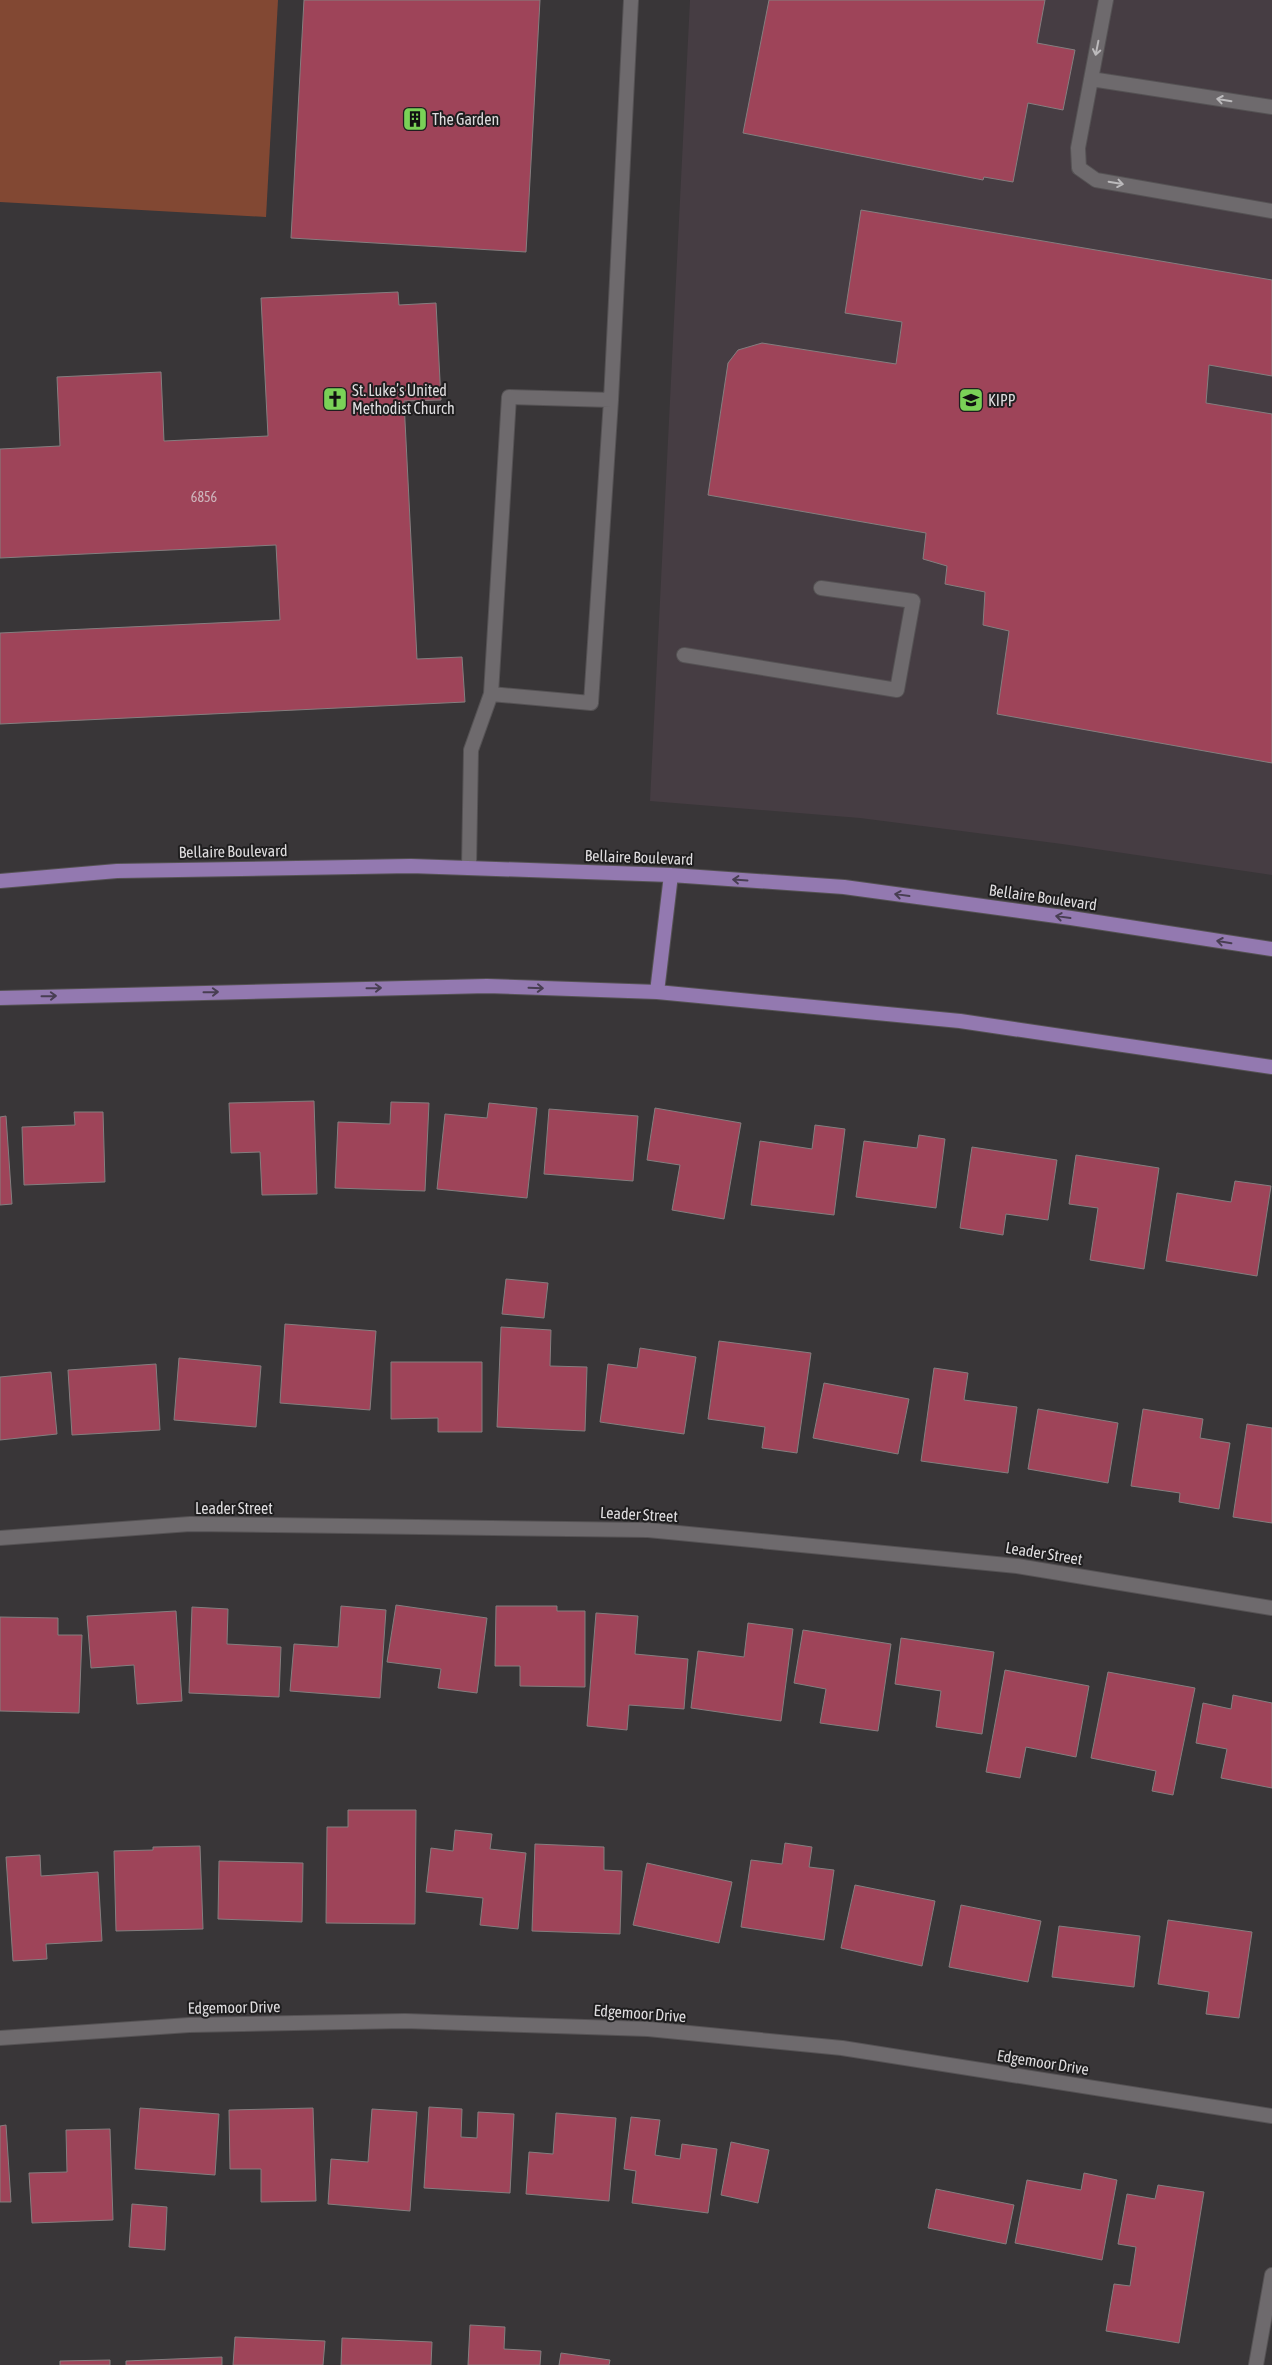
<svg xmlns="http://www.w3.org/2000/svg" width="1272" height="2365" viewBox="0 0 1272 2365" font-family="'Asap Condensed',sans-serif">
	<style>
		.built { fill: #463d43 }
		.green { fill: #824833 }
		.building { fill: #9e4459; stroke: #847e7f }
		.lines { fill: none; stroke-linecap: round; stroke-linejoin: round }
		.service-casing { stroke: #555254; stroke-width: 16 }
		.minor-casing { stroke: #555254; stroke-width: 16 }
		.primary-casing { stroke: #555254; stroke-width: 16 }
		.service { stroke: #6e6a6d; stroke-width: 14 }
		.minor { stroke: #6e6a6d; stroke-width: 14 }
		.primary { stroke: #9379b0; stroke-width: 14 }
		.oneway { stroke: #bcbabc }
		.oneway2 { stroke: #483e52 }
		.labels { text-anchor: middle; stroke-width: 4; stroke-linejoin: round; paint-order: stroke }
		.number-label { font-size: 14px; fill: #ceb6bd }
		.poi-label { font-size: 16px; fill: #dedcde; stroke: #1f1e1f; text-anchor: start }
		.street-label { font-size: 16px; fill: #dedcde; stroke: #1f1e1f }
	</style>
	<rect width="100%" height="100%" fill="#393638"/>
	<!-- built -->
	<path class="built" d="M690,0H1272V875L1062,844L860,818L650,801Z"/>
	<!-- green -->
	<path class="green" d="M0,0H278L266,217L0,202Z"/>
	<!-- building -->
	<path class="building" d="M304,0H540L526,252L291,238Z
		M769,0H1045L1037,43L1075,50L1063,110L1028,103L1013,182L984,177L983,180L743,133Z
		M861,210L1272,280V376L1209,365L1206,403L1272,414V763L997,714L1009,631L983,625L985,592L945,584L947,566L923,559L926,533L708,495L728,363L738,350L762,343L896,364L902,322L845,313Z
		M398,292L399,305L436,303L441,400L404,401L417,659L462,657L465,702L0,724V633L280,620L276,545L0,558V449L60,446L57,377L161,372L164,441L268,436L261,298Z
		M314,1101L317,1194L262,1195L260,1152L231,1153L229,1103Z
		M391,1102L429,1103L425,1191L335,1188L338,1122L390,1124Z
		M489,1103L537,1108L527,1198L437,1189L445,1114L487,1118Z
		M655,1108L741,1123L724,1219L672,1210L680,1165L647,1160Z
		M549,1109L638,1116L633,1181L544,1174Z
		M74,1112H103L105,1182L24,1185L22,1127L75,1125Z
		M6,1116L12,1204L0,1205V1117Z
		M815,1125L845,1129L834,1215L751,1205L760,1141L812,1149Z
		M919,1135L945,1139L936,1208L856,1197L864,1141L917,1148Z
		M972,1147L1057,1160L1048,1220L1006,1214L1003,1235L960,1228Z
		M1076,1155L1159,1168L1144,1269L1090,1260L1098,1208L1069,1204Z
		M1235,1181L1271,1186L1257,1276L1166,1261L1177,1193L1231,1202Z
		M506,1279L548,1283L544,1318L502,1314Z
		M285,1324L376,1331L370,1410L280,1403Z
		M501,1327L551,1330L550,1366L587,1367L585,1431L497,1427Z
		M719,1341L811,1353L797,1453L762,1448L765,1427L708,1419Z
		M640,1348L696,1357L684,1434L600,1422L608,1364L637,1368Z
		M179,1358L261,1366L256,1427L174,1420Z
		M391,1362H482V1432H438V1418L391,1419Z
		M156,1364L160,1430L72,1435L68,1370Z
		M934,1368L968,1373L964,1400L1017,1407L1008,1473L921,1461Z
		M51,1372L57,1434L0,1440V1377Z
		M824,1383L909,1399L898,1454L813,1438Z
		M1038,1409L1118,1423L1108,1483L1028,1469Z
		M1143,1409L1203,1419L1200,1438L1230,1443L1219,1509L1179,1502L1180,1493L1131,1486Z
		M1247,1424L1272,1428V1523L1233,1517Z
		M396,1605L487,1618L477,1693L438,1688L441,1669L387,1662Z
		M341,1606L386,1610L380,1698L290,1691L294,1644L338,1647Z
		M496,1606H557V1611H585V1687L520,1686V1666H495Z
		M192,1607L228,1609L227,1644L281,1647L279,1697L189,1693Z
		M176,1611L182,1701L137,1704L134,1665L91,1668L87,1616Z
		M596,1613L638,1616L635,1654L688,1659L684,1709L629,1705L627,1730L587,1726Z
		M0,1617L58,1618V1635H82L79,1713L0,1711Z
		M748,1623L793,1629L781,1721L691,1708L698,1651L744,1657Z
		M803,1630L891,1644L878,1731L820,1723L826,1689L794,1683Z
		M901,1638L994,1652L982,1734L936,1727L941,1691L895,1684Z
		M1005,1670L1089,1686L1076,1757L1026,1747L1020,1778L986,1772Z
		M1108,1672L1195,1688L1173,1795L1152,1791L1156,1771L1091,1758Z
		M1233,1695L1272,1703V1788L1221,1778L1227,1749L1196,1743L1203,1703L1231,1709Z
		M348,1810H416L415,1924L326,1923L327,1827H348Z
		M455,1830L492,1834L490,1849L526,1853L518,1929L480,1925L483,1898L426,1892L431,1848L453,1851Z
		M785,1843L812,1847L809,1867L834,1870L824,1940L741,1927L751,1860L782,1864Z
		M535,1844L604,1847V1870L622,1871L620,1934L532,1931Z
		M200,1846L203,1929L116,1931L114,1851L153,1850V1847Z
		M40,1855L41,1876L98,1872L102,1941L46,1944L47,1959L13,1961L6,1857Z
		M219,1861L303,1863L302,1922L218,1919Z
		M647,1863L732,1882L719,1943L633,1925Z
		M855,1885L935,1901L922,1966L841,1948Z
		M961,1905L1041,1921L1028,1982L949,1967Z
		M1168,1920L1252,1932L1239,2018L1206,2014L1209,1992L1158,1984Z
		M1059,1926L1140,1936L1134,1987L1052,1977Z
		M429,2107L462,2109L461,2137L477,2138L478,2112L514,2114L510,2193L424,2188Z
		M140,2108L219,2114L215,2175L135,2169Z
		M313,2108L316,2201L261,2202V2169H230L229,2110Z
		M372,2109L417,2112L410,2211L328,2204L331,2159L368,2162Z
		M556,2113L616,2118L609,2201L526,2194L529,2152L553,2154Z
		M631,2117L660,2120L655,2155L680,2159L682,2144L717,2149L708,2213L632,2203L636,2171L624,2169Z
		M6,2125L11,2202H0V2126Z
		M110,2129L113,2220L32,2223L29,2173L67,2172L66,2130Z
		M731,2142L769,2150L758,2203L721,2195Z
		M1084,2173L1117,2180L1102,2260L1015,2243L1027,2180L1081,2190Z
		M1158,2185L1204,2192L1179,2343L1106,2331L1114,2284L1130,2286L1136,2247L1118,2244L1127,2194L1155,2199Z
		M936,2189L1014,2205L1006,2244L928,2228Z
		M132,2204L167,2207L165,2250L129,2247Z
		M470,2325L505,2327L504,2349L541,2351L540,2365H468Z
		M235,2337L325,2341L323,2365H233Z
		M342,2338L432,2342L431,2365H341Z
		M561,2353L610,2360L609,2365H559Z
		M222,2357V2365H126V2361Z
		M110,2360V2365H60V2361Z"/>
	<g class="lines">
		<defs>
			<path id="service" d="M1106,0L1078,148L1079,168L1096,180L1272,211
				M1091,79L1272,107
				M684,655L897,690L913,601L821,588
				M491,694L591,703L611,400
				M469,868L471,750L491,694L509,397L611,400L631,0"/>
			<path id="minor" d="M0,1538L190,1524L648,1530L1017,1566L1272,1608
				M0,2038L189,2025L405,2021L648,2029L842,2048L1272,2116
				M1256,2365L1272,2275"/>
			<path id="primary" d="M0,881L117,871L411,866L671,875L844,887L1071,918L1272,949
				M657,992L671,875
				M0,998L487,986L657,992L960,1021L1272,1067"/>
		</defs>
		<!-- service casing -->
		<use href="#service" class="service-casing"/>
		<!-- minor casing -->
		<use href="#minor" class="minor-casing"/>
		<!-- primary casing -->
		<use href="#primary" class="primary-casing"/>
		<!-- service -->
		<use href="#service" class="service"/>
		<!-- minor -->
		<use href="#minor" class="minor"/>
		<!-- primary -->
		<use href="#primary" class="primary"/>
	</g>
	<!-- one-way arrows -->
	<defs><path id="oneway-shaft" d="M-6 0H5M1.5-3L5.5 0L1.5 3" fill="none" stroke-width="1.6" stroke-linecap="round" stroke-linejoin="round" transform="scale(1.25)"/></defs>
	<g class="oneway">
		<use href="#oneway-shaft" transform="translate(1097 48) rotate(101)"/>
		<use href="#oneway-shaft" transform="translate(1224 100) rotate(-171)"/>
		<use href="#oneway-shaft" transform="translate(1116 183) rotate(10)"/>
	</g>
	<g class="oneway2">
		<use href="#oneway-shaft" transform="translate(740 880) rotate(-176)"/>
		<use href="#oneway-shaft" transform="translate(902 895) rotate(-172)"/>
		<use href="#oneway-shaft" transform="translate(1063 917) rotate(-172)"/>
		<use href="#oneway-shaft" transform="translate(1224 942) rotate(-171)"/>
		<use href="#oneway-shaft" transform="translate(374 988) rotate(-1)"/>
		<use href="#oneway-shaft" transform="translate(536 988) rotate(2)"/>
		<use href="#oneway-shaft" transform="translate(211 992) rotate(-1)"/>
		<use href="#oneway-shaft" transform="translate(49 996) rotate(-1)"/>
	</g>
	<!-- icons -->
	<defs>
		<symbol id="building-square" viewBox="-11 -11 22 22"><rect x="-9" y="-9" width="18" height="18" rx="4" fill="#7ad157" stroke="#1f1e1f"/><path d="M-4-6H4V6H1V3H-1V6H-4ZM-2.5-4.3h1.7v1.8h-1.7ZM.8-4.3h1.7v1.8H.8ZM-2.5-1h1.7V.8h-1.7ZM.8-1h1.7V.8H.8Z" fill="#111"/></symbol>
		<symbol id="church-square" viewBox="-11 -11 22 22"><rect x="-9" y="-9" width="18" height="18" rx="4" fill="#7ad157" stroke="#1f1e1f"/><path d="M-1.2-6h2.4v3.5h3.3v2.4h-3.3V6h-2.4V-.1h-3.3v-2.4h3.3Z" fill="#111"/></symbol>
		<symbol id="school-square" viewBox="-11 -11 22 22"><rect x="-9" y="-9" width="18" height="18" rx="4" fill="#7ad157" stroke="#1f1e1f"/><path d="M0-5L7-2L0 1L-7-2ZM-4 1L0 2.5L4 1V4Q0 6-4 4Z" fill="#111"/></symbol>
	</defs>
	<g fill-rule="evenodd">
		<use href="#building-square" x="401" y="105" width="28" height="28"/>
		<use href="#church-square" x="321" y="385" width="28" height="28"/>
		<use href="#school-square" x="957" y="386" width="28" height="28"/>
	</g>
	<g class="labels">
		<!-- number labels -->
		<g class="number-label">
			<text x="204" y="502">6856</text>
		</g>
		<!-- poi labels -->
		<g class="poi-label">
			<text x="432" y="125">The Garden</text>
			<text x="352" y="396">St. Luke’s United<tspan x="352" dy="18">Methodist Church</tspan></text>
			<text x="988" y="406">KIPP</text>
		</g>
		<!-- street labels -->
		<g class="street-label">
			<text transform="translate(233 851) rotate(-1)" y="6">Bellaire Boulevard</text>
			<text transform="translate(639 857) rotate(2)" y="6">Bellaire Boulevard</text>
			<text transform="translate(1043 897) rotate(8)" y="6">Bellaire Boulevard</text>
			<text x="234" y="1514">Leader Street</text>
			<text transform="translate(639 1514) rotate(3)" y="6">Leader Street</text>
			<text transform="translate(1044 1553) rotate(9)" y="6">Leader Street</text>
			<text transform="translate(234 2007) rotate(-1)" y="6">Edgemoor Drive</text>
			<text transform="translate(640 2013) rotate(4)" y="6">Edgemoor Drive</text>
			<text transform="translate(1043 2062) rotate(9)" y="6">Edgemoor Drive</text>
		</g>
	</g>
</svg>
